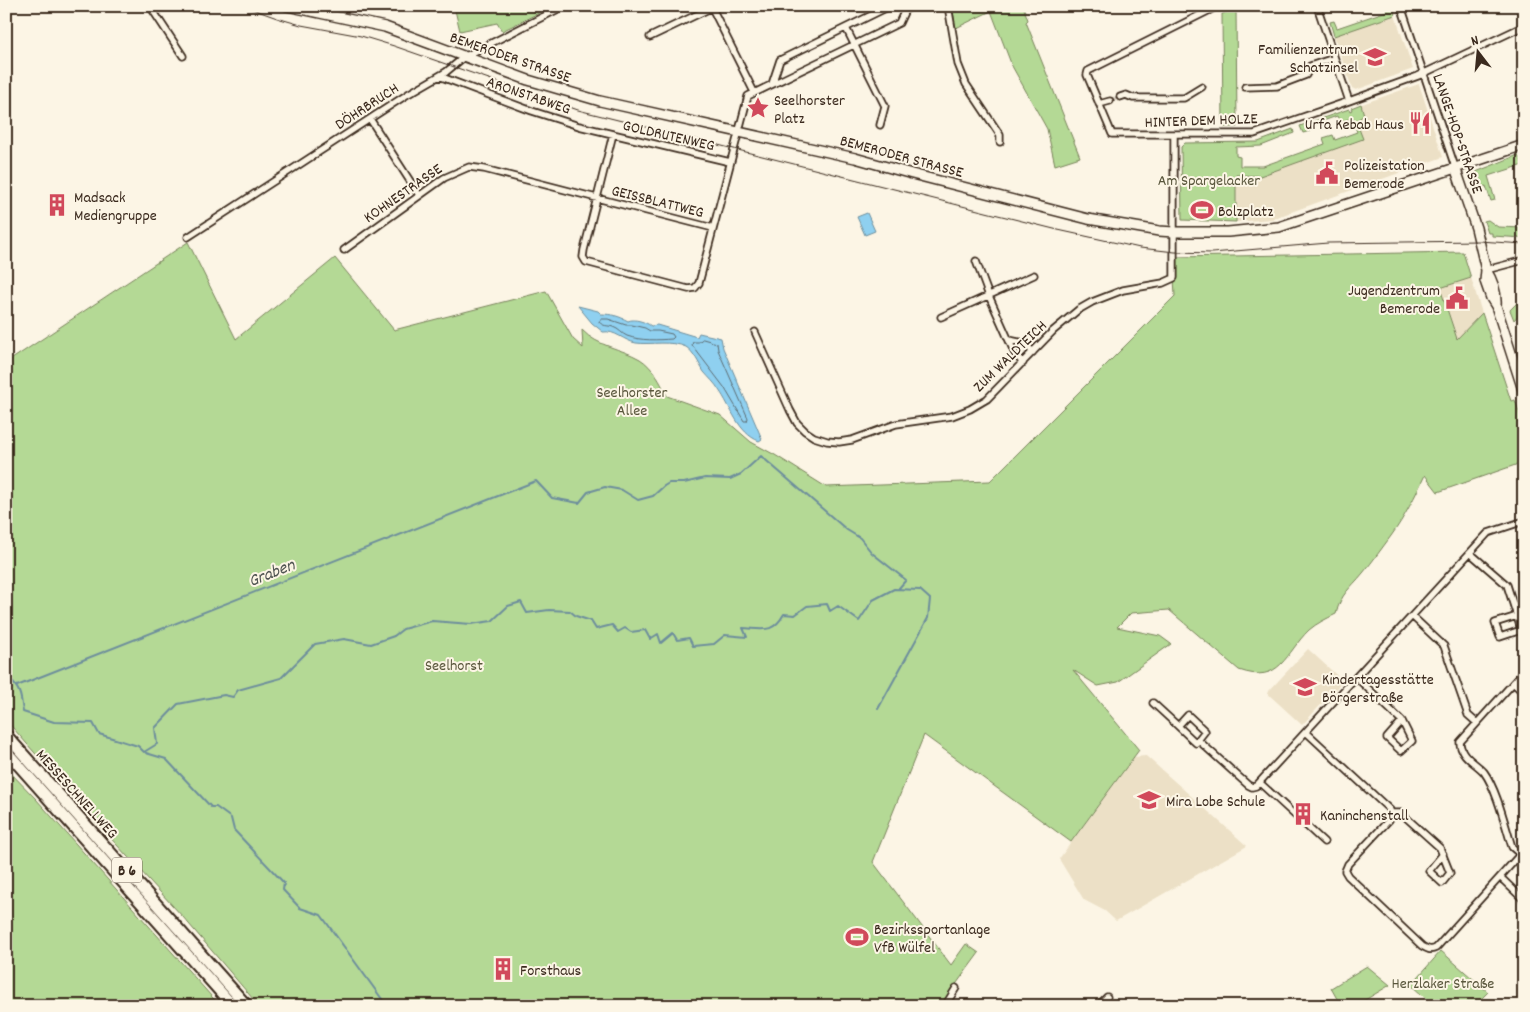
<svg xmlns="http://www.w3.org/2000/svg" width="1530" height="1012" viewBox="0 0 1530 1012" font-family="Dekko,sans-serif">
	<style>
		.built { fill: #ece0c6 }
		.green { fill: #b4d995; stroke: #78825a }
		.water { fill: #8fd0f0; stroke: #6d8e9c }
		.lines { fill: none; stroke-linecap: round; stroke-linejoin: round }
		.shore { stroke: #5d6c72; stroke-width: 1 }
		.stream { stroke: #6d8e9c; stroke-width: 2 }
		.street-tunnel { stroke: #d5ccbd; stroke-width: 5.5; stroke-dasharray: 5.5 3; stroke-linecap: butt }
		.street-casing { stroke: #3b2a1e; stroke-width: 9 }
		.secondary-casing { stroke: #3b2a1e; stroke-width: 12 }
		.highway-casing { stroke: #3b2a1e; stroke-width: 14 }
		.street { stroke: #fcf5e5; stroke-width: 5.5 }
		.secondary { stroke: #fcf5e5; stroke-width: 9 }
		.highway { stroke: #fcf5e5; stroke-width: 10 }
		.tram { stroke: #3b2a1e; stroke-width: 1 }
		.labels { text-anchor: middle; stroke-width: 4; stroke-linejoin: round; paint-order: stroke }
		.shield { fill: #fcf5e5; stroke: #75675a; stroke-width: 1 }
		.shield-label { font-size: 15px; font-weight: bold; fill: #3b2a1e }
		.poi-label { font-size: 16px; fill: #3b2a1e; stroke: #fcf5e5; text-anchor: start }
		.street-label { font-size: 16px; fill: #3b2a1e; stroke: #fcf5e5 }
		.park-label { font-size: 16px; fill: #59563c; stroke: #fcf5e5 }
		.water-label { font-size: 18px; font-style: italic; fill: #505452; stroke: #fcf5e5 }
	</style>
	<rect width="100%" height="100%" fill="#fcf5e5"/>
	<filter id="ink" filterUnits="userSpaceOnUse"><feTurbulence type="fractalNoise" baseFrequency=".02" numOctaves="2"/><feDisplacementMap in="SourceGraphic" scale="10" xChannelSelector="R" yChannelSelector="G"/><feConvolveMatrix kernelMatrix="1 2 1 2 8 2 1 2 1" color-interpolation-filters="sRGB"/></filter>
	<g filter="url(#ink)">
		<!-- built -->
		<path class="built" d="M1395,15L1413,69L1356,90L1352,88L1334,36Z
			M1419,84L1443,157L1272,219L1236,222V175L1260,176L1362,139L1351,108Z
			M1471,278L1482,313L1457,340L1440,288Z
			M1308,649L1343,681L1302,725L1267,693Z
			M1146,756L1247,846L1116,921L1105,911L1084,900L1059,859L1134,757Z"/>
		<!-- green -->
		<path class="green" d="M454,6H553L502,31L497,23L460,31Z
			M952,6H1023L1028,20L1026,22L1080,157L1055,165L1047,129L1012,66L991,11L956,28Z
			M1386,6H1393L1395,15L1334,36L1330,22L1334,21L1337,28L1387,11Z
			M1236,8L1237,127H1223L1222,14Z
			M1361,104L1364,115L1356,121L1363,139L1260,176L1236,175V222L1182,220L1181,147L1185,143L1258,142L1293,129L1294,133L1261,146L1236,147V156L1240,157V166H1263L1325,144L1323,138L1333,135L1335,140L1357,132L1352,118L1340,122L1337,116L1309,126L1310,131L1303,133L1300,126L1349,109L1350,111L1352,110L1351,108Z
			M1518,155L1523,165L1488,176L1495,200L1491,201L1486,186L1474,190L1471,178V174Z
			M1488,220L1498,227L1524,228V238L1492,236V233H1488L1484,221Z
			M188,242L236,339L335,258L394,330L546,291L573,339L583,348L582,330C598,347 621,348 640,359C653,367 661,383 667,396L720,415L751,442L775,455L826,487L990,481L1175,296L1174,278L1175,257L1463,252L1471,278L1440,288L1457,339L1482,313L1511,401L1515,400L1524,426V462L1438,492L1425,475C1415,496 1405,517 1391,536C1382,548 1373,561 1363,573C1350,589 1341,593 1336,614C1326,619 1317,623 1309,630C1285,653 1281,685 1239,670L1169,610L1131,613L1117,627L1160,636L1171,644L1118,682L1098,686L1073,670L1139,750L1071,842L924,735L873,862L951,965L966,944L979,953L940,1006H259L183,917L83,808L6,720V363Z
			M1517,303L1521,307L1524,304V309L1514,320L1510,310Z
			M6,768L36,799L220,1006H6Z
			M1441,951L1488,992L1481,999L1488,1006H1434L1411,985Z
			M1367,966L1390,985L1355,1006H1341L1331,988Z"/>
		<!-- water -->
		<path class="water" d="M867,213L875,231L865,235L857,217Z
			M578,306L598,311L601,314C611,314 619,316 628,321C634,318 646,322 651,326L657,325L697,337L699,333L721,338L723,348L762,439L759,441C738,433 731,407 719,390C715,383 709,378 704,372C699,364 694,352 686,347C671,340 651,345 636,343C624,341 615,330 603,332L592,323Z"/>
		<g class="lines">
			<!-- shore -->
			<path class="shore" d="M602,319H608L626,325H632L645,328L650,331H658L672,334L674,337L672,339C658,340 641,341 627,336C622,334 619,329 613,327C607,325 604,327 599,322Z
				M703,339L717,343L718,350L748,418L747,421H744L724,387L692,345L693,342H698Z"/>
			<!-- stream -->
			<path class="stream" d="M6,676C20,688 21,694 23,712L54,722L93,723L99,734L138,746L144,752L157,744L155,728L178,704L224,695L233,697L238,690L281,678L315,644L344,639L371,644L394,636L403,629L432,621L471,624L492,621L508,606L521,602L527,613L549,610L570,611L576,616L591,621L596,629L612,625L618,632L625,628L631,632L645,630L650,639L658,634L661,643L673,633L677,640L689,638L693,646L714,644L725,635L747,637L743,628C763,629 773,634 784,614L795,615L807,606L827,604L830,611L838,606L859,621L873,600L894,589L920,590L930,599L928,618L878,709
				M17,686L536,481L552,498L579,503L588,492L605,487L622,490L638,500L653,496L664,486L669,483H684L705,478L730,479L741,474L761,456L847,530L860,538L872,553L906,580L899,588
				M146,753L166,759L211,807H216L231,818L234,830L284,883L283,890L300,908L321,915L387,1006"/>
			<!-- street-tunnel -->
			<path class="street-tunnel" d="M1110,101L1120,97"/>
			<defs>
				<path id="street" d="M150,6L183,56
					M711,6L754,92
					M894,6L905,10
					M948,6L958,64L966,84L1000,135V142
					M1218,6L1088,71L1087,75L1112,134H1254L1349,101L1317,6
					M1401,6L1455,167
					M329,15L330,6
					M846,28L885,106L880,125
					M650,37L715,6
					M439,76L532,111L579,126L730,162
					M772,84L780,60L890,6
					M1245,87L1277,86L1306,75L1310,66L1334,58
					M1120,97L1126,95L1133,98H1184L1202,87
					M1349,101L1418,76L1524,26
					M1099,104L1110,101
					M370,119L419,195
					M613,134L584,250L583,257L586,262L688,289L695,288L699,283L748,96L899,23L905,10L912,6
					M188,237L408,94L446,72L464,57L564,6
					M344,250L444,178L469,167L484,169L713,228
					M976,261L989,296L1015,354L1023,363
					M1486,270L1524,260
					M941,317L1034,275
					M755,332L790,410L797,423L805,431L814,437L827,441L839,442L852,440L896,424L952,416L970,409L987,399L1053,331L1078,310L1092,302L1123,290L1163,283L1174,278V135
					M1009,340L1024,343L1033,352
					M1470,553L1507,585L1517,616L1495,623L1500,637L1521,630L1517,616
					M1412,616L1444,646L1468,715L1477,723
					M1356,677L1402,721L1412,741L1401,751L1387,738L1402,721
					M1513,683L1524,693
					M1153,703L1178,726
					M1306,732L1390,810L1391,815L1389,820L1348,864L1345,871L1348,876L1422,946C1427,949 1430,951 1436,948L1500,877
					M1198,740L1205,731L1188,715L1178,726L1196,743L1198,740L1248,785L1252,787L1256,786L1488,533L1524,521
					M1260,783L1324,842
					M1391,813H1401L1440,848L1450,873L1442,883L1429,871L1443,854
					M1524,850L1500,877L1524,900
					M1520,854L1512,847C1505,825 1497,790 1484,772C1476,763 1460,756 1460,742L1524,671
					M945,1006L956,988
					M1098,1006L1107,997"/>
				<path id="secondary" d="M287,6L385,27L528,80L600,101L855,158L912,174L1088,219L1159,231L1174,232H1228L1279,227L1524,145
					M1455,167L1476,228L1486,270L1485,281L1491,298L1496,306C1497,292 1493,281 1486,270
					M1496,306L1524,393"/>
				<path id="highway" d="M6,735L247,1006
					M6,751L233,1006"/>
			</defs>
			<!-- street casing -->
			<use href="#street" class="street-casing"/>
			<!-- secondary casing -->
			<use href="#secondary" class="secondary-casing"/>
			<!-- highway casing -->
			<use href="#highway" class="highway-casing"/>
			<!-- street -->
			<use href="#street" class="street"/>
			<!-- secondary -->
			<use href="#secondary" class="secondary"/>
			<!-- highway -->
			<use href="#highway" class="highway"/>
			<!-- tram -->
			<path class="tram" d="M244,6L277,18L301,25L361,36L394,46L578,110L1058,230L1140,248L1175,252L1212,253L1328,243L1479,241L1524,244"/>
		</g>
	</g>
	<!-- icons -->
	<defs>
		<symbol id="school-bare" viewBox="-9 -9 18 18"><path d="M0-5L7-2L0 1L-7-2ZM-4 1L0 2.5L4 1V4Q0 6-4 4Z" fill="#d1495b" stroke="#fcf5e5" stroke-width="2.5" paint-order="stroke"/></symbol>
		<symbol id="sight-bare" viewBox="-9 -9 18 18"><path d="M0-6L1.8-2.2L6-1.7L2.9 1.2L3.7 5.4L0 3.3L-3.7 5.4L-2.9 1.2L-6-1.7L-1.8-2.2Z" fill="#d1495b" stroke="#fcf5e5" stroke-width="2.5" paint-order="stroke"/></symbol>
		<symbol id="restaurant-bare" viewBox="-9 -9 18 18"><path d="M-5-6h1v4h1v-4h1v4h1v-4h1v5L-1.5 .5V6h-2V.5L-5-1ZM5-6V6H3V1.5H1.5Q1.5-4 5-6Z" fill="#d1495b" stroke="#fcf5e5" stroke-width="2.5" paint-order="stroke"/></symbol>
		<symbol id="civic-bare" viewBox="-9 -9 18 18"><path d="M-.6-6.5H3V-4.5H.6V-3L4-1V1h2V6H-6V1h2V-1L-.6-3ZM-1.2 2.5V6h2.4V2.5Z" fill="#d1495b" stroke="#fcf5e5" stroke-width="2.5" paint-order="stroke"/></symbol>
		<symbol id="building-bare" viewBox="-9 -9 18 18"><path d="M-4-6H4V6H1V3H-1V6H-4ZM-2.5-4.3h1.7v1.8h-1.7ZM.8-4.3h1.7v1.8H.8ZM-2.5-1h1.7V.8h-1.7ZM.8-1h1.7V.8H.8Z" fill="#d1495b" stroke="#fcf5e5" stroke-width="2.5" paint-order="stroke"/></symbol>
		<symbol id="stadium-bare" viewBox="-9 -9 18 18"><path d="M0-5a6.5 5 0 1 0 0 10a6.5 5 0 1 0 0-10ZM-3.5-1.8h7v3.6h-7Z" fill="#d1495b" stroke="#fcf5e5" stroke-width="2.5" paint-order="stroke"/></symbol>
	</defs>
	<g fill-rule="evenodd">
		<use href="#school-bare" x="1359" y="41" width="32" height="32"/>
		<use href="#sight-bare" x="742" y="92" width="32" height="32"/>
		<use href="#restaurant-bare" x="1404" y="107" width="32" height="32"/>
		<use href="#civic-bare" x="1311" y="157" width="32" height="32"/>
		<use href="#building-bare" x="41" y="189" width="32" height="32"/>
		<use href="#stadium-bare" x="1186" y="194" width="32" height="32"/>
		<use href="#civic-bare" x="1441" y="282" width="32" height="32"/>
		<use href="#school-bare" x="1289" y="671" width="32" height="32"/>
		<use href="#school-bare" x="1133" y="784" width="32" height="32"/>
		<use href="#building-bare" x="1287" y="798" width="32" height="32"/>
		<use href="#stadium-bare" x="841" y="921" width="32" height="32"/>
		<use href="#building-bare" x="487" y="953" width="32" height="32"/>
	</g>
	<g class="labels">
		<!-- shield labels -->
		<rect class="shield" x="112" y="857.5" width="30" height="25" rx="4"/>
		<g class="shield-label">
			<text x="127" y="875">B 6</text>
		</g>
		<!-- poi labels -->
		<g class="poi-label">
			<text x="1358" y="54" text-anchor="end">Familienzentrum<tspan x="1358" dy="18">Schatzinsel</tspan></text>
			<text x="774" y="105">Seelhorster<tspan x="774" dy="18">Platz</tspan></text>
			<text x="1404" y="129" text-anchor="end">Urfa Kebab Haus</text>
			<text x="1344" y="170">Polizeistation<tspan x="1344" dy="18">Bemerode</tspan></text>
			<text x="74" y="202">Madsack<tspan x="74" dy="18">Mediengruppe</tspan></text>
			<text x="1218" y="216">Bolzplatz</text>
			<text x="1440" y="295" text-anchor="end">Jugendzentrum<tspan x="1440" dy="18">Bemerode</tspan></text>
			<text x="1322" y="684">Kindertagesstätte<tspan x="1322" dy="18">Börgerstraße</tspan></text>
			<text x="1166" y="806">Mira Lobe Schule</text>
			<text x="1320" y="820">Kaninchenstall</text>
			<text x="874" y="934">Bezirkssportanlage<tspan x="874" dy="18">VfB Wülfel</tspan></text>
			<text x="520" y="975">Forsthaus</text>
		</g>
		<!-- street labels -->
		<g class="street-label">
			<text transform="translate(511 56) rotate(19)" y="6">BEMERODER STRASSE</text>
			<text transform="translate(529 94) rotate(19)" y="6">ARONSTABWEG</text>
			<text transform="translate(366 105) rotate(-33)" y="6">DÖHRBRUCH</text>
			<text transform="translate(1201 119) rotate(-2)" y="6">HINTER DEM HOLZE</text>
			<text transform="translate(1459 133) rotate(71)" y="6">LANGE-HOP-STRASSE</text>
			<text transform="translate(669 134) rotate(13)" y="6">GOLDRUTENWEG</text>
			<text transform="translate(902 155) rotate(15)" y="6">BEMERODER STRASSE</text>
			<text transform="translate(402 192) rotate(-35)" y="6">KOHNESTRASSE</text>
			<text transform="translate(658 200) rotate(14)" y="6">GEISSBLATTWEG</text>
			<text transform="translate(1009 355) rotate(-44)" y="6">ZUM WALDTEICH</text>
			<text transform="translate(78 793) rotate(48)" y="6">MESSESCHNELLWEG</text>
		</g>
		<!-- park labels -->
		<g class="park-label">
			<text x="1209" y="185">Am Spargelacker</text>
			<text x="632" y="397">Seelhorster<tspan x="632" dy="18">Allee</tspan></text>
			<text x="454" y="670">Seelhorst</text>
			<text x="1443" y="988">Herzlaker Straße</text>
		</g>
		<!-- water labels -->
		<g class="water-label">
			<text transform="translate(271 572) rotate(-22)" y="6">Graben</text>
		</g>
	</g>
	<!-- margin -->
	<rect width="1530" height="1012" fill="none" stroke="#fcf5e5" stroke-width="25"/>
	<rect x="12" y="12" width="1505" height="987" fill="none" stroke="#3b2a1e" stroke-width="2" filter="url(#ink)"/>
	<!-- north arrow -->
	<g transform="translate(1478 52) rotate(344)" stroke="#fcf5e5" stroke-width="4" paint-order="stroke">
	<path d="M0-4L9 19L0 12L-9 19Z" fill="#3b2a1e"/>
	<text y="-8" font-size="14" font-weight="bold" text-anchor="middle" fill="#3b2a1e">N</text>
	</g>
</svg>
